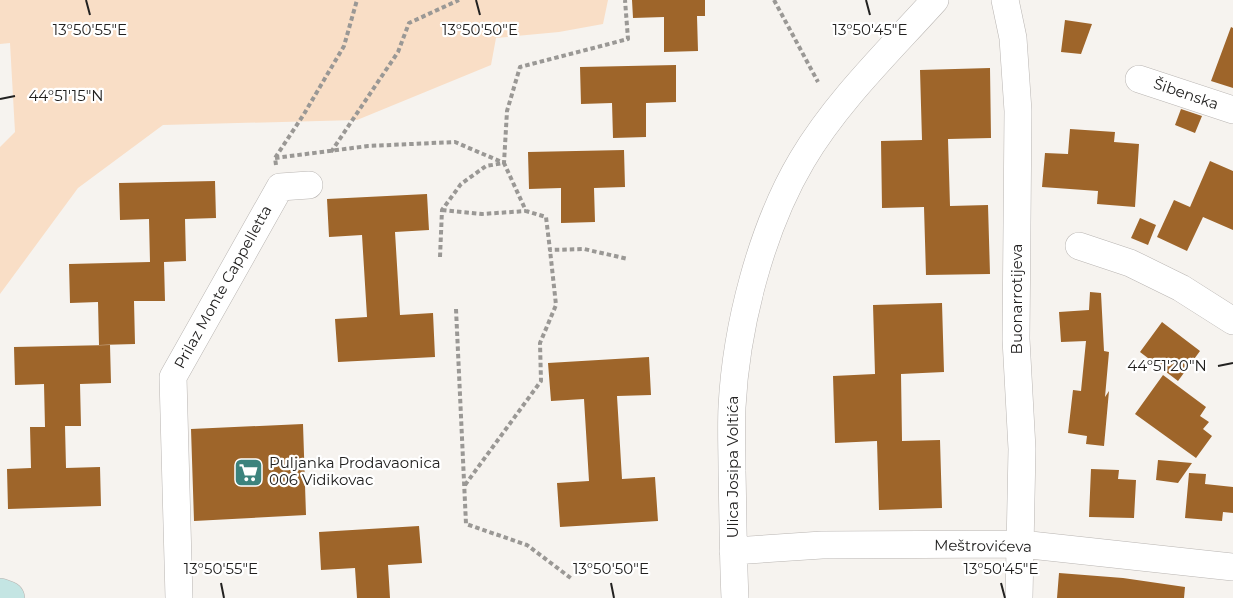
<svg xmlns="http://www.w3.org/2000/svg" width="1233" height="598" viewBox="0 0 1233 598" font-family="Montserrat,sans-serif">
	<style>
		.green { fill: #f9dec6 }
		.building { fill: #9e652a }
		.lines { fill: none; stroke-linecap: round; stroke-linejoin: round }
		.street-casing { stroke: #b9b5b2; stroke-width: 28 }
		.secondary-casing { stroke: #b9b5b2; stroke-width: 34 }
		.path { stroke: #9a9895; stroke-width: 4; stroke-dasharray: 4.5 3; stroke-linecap: butt }
		.street { stroke: #fff; stroke-width: 27 }
		.secondary { stroke: #c4e5e3; stroke-width: 33 }
		.ticks { fill: none; stroke: #222120; stroke-width: 2 }
		.labels { text-anchor: middle; stroke-width: 4.5; stroke-linejoin: round; paint-order: stroke }
		.street-label { font-size: 15px; fill: #222120; stroke: #fff }
		.poi-label { font-size: 15px; fill: #222120; stroke: #fff; text-anchor: start }
		.ticks-label { font-size: 15px; text-anchor: middle; fill: #222120; stroke: #fff; stroke-width: 4.5; stroke-linejoin: round; paint-order: stroke }
	</style>
	<rect width="100%" height="100%" fill="#f6f3ef"/>
	<!-- green -->
	<path class="green" d="M0,0H608L603,24L559,32L496,38L491,65L357,120L163,125L78,188L0,294V147L15,132L10,43L0,44Z"/>
	<!-- building -->
	<path class="building" d="M632,0H705V16H697L698,51L664,52V17L633,18Z
		M1065,20L1092,24L1081,54L1061,52Z
		M1231,27L1233,28V88L1211,81Z
		M676,65V102L646,103V137L613,138L612,103L581,104L580,67Z
		M990,68L991,138L948,139L950,206L988,205L990,274L926,275L924,207L882,208L881,141L922,140L920,70Z
		M1181,109L1202,116L1195,133L1175,125Z
		M1070,129L1115,132L1114,142L1139,144L1135,207L1097,204L1098,191L1042,187L1045,153L1068,154Z
		M624,150L625,187L594,188L595,222L561,223V188L529,189L528,152Z
		M1210,161L1233,171V230L1203,217L1187,251L1157,237L1174,200L1190,207Z
		M215,181L216,218L185,219L186,261L164,262L165,301H134L135,344L99,345L98,302L70,303L69,264L150,262L149,219L120,220L119,183Z
		M427,194L429,230L395,232L400,315L433,313L435,357L338,362L335,319L367,317L362,235L329,237L327,199Z
		M1140,218L1156,225L1148,245L1131,238Z
		M1090,292L1101,293L1104,351L1109,352L1105,397L1109,391L1104,446L1086,444L1087,436L1068,433L1073,390L1081,391L1086,341L1061,342L1059,312L1089,310Z
		M942,303L944,372L901,374L902,441L940,440L942,508L879,510L877,441L835,443L833,376L875,374L873,305Z
		M1162,322L1200,351L1178,381L1140,352Z
		M110,345L111,383L80,384L81,426H65L66,468L100,467L101,506L8,509L7,469L31,468L30,427H45L44,384L15,385L14,347Z
		M649,357L651,395L617,396L622,479L655,477L658,521L560,527L557,483L589,481L584,399L551,401L548,363Z
		M1163,375L1206,407L1200,416L1209,422L1203,429L1212,436L1196,458L1135,414Z
		M303,424L306,515L194,521L191,429Z
		M1158,460L1192,463L1178,483L1156,480Z
		M1091,469L1119,470L1118,479L1136,480L1134,518L1089,517Z
		M1189,473L1206,474L1205,484L1233,487V513L1223,512L1222,521L1185,518Z
		M419,526L422,563L388,565L390,598H357L355,568L321,570L319,532Z
		M1059,573L1123,578L1185,587L1184,598H1057Z"/>
	<g class="lines">
		<defs>
			<path id="street" d="M1005,0L1013,38L1018,111L1016,339L1022,449L1019,598
				M1139,79L1233,110
				M1079,246L1130,263L1181,288L1233,321
				M733,551L822,545L1021,544L1233,567
				M179,598L173,377L280,187L309,185
				M735,598C733,556 733,513 732,471C732,450 731,428 732,407C736,327 761,229 802,160C837,101 889,51 935,0"/>
			<path id="secondary" d="M0,595L8,598"/>
		</defs>
		<!-- street casing -->
		<use href="#street" class="street-casing"/>
		<!-- secondary casing -->
		<use href="#secondary" class="secondary-casing"/>
		<!-- path -->
		<path class="path" d="M774,0L818,82
			M331,152L398,52L409,23L459,0
			M275,158L368,146L455,142L504,163L507,111L520,67L628,39L625,0
			M276,165L275,158L304,114L344,46L357,0
			M442,210L482,214L526,211
			M440,257L442,210L461,184L486,166L504,163L526,211L546,217L550,250L584,249L628,259
			M456,309L466,524L527,545L572,579
			M465,485L541,381L540,343L556,305L550,250"/>
		<!-- street -->
		<use href="#street" class="street"/>
		<!-- secondary -->
		<use href="#secondary" class="secondary"/>
	</g>
	<!-- ticks -->
	<path class="ticks" d="M86,0L90,15M476,0L480,15M866,0L870,15M0,99L15,96M1218,366L1233,363M221,583L224,598M611,583L614,598M1001,583L1005,598"/>
	<!-- icons -->
	<defs>
		<symbol id="supermarket-square" viewBox="-11 -11 22 22"><rect x="-9" y="-9" width="18" height="18" rx="4" fill="#3c837d" stroke="#fff"/><path d="M-6-5.5h2.5l.6 2H6L4.5 2H-2.5L-4.4-4H-6ZM-1.5 3.2a1.3 1.3 0 1 0 .1 0ZM3 3.2a1.3 1.3 0 1 0 .1 0Z" fill="#fff"/></symbol>
	</defs>
	<g fill-rule="evenodd">
		<use href="#supermarket-square" x="232" y="456" width="33" height="33"/>
	</g>
	<g class="labels">
		<!-- street labels -->
		<g class="street-label">
			<text transform="translate(1186 94) rotate(19)" y="5">Šibenska</text>
			<text transform="translate(223 287) rotate(-61)" y="5">Prilaz Monte Cappelletta</text>
			<text transform="translate(1017 299) rotate(-90)" y="5">Buonarrotijeva</text>
			<text transform="translate(733 467) rotate(-90)" y="5">Ulica Josipa Voltića</text>
			<text transform="translate(983 546) rotate(1)" y="5">Meštrovićeva</text>
		</g>
		<!-- poi labels -->
		<g class="poi-label">
			<text x="269" y="468">Puljanka Prodavaonica<tspan x="269" dy="17">006 Vidikovac</tspan></text>
		</g>
	</g>
	<g class="ticks-label">
		<text x="90" y="35">13°50'55"E</text>
		<text x="480" y="35">13°50'50"E</text>
		<text x="870" y="35">13°50'45"E</text>
		<text x="66" y="101">44°51'15"N</text>
		<text x="1167" y="371">44°51'20"N</text>
		<text x="221" y="574">13°50'55"E</text>
		<text x="611" y="574">13°50'50"E</text>
		<text x="1001" y="574">13°50'45"E</text>
	</g>
</svg>
